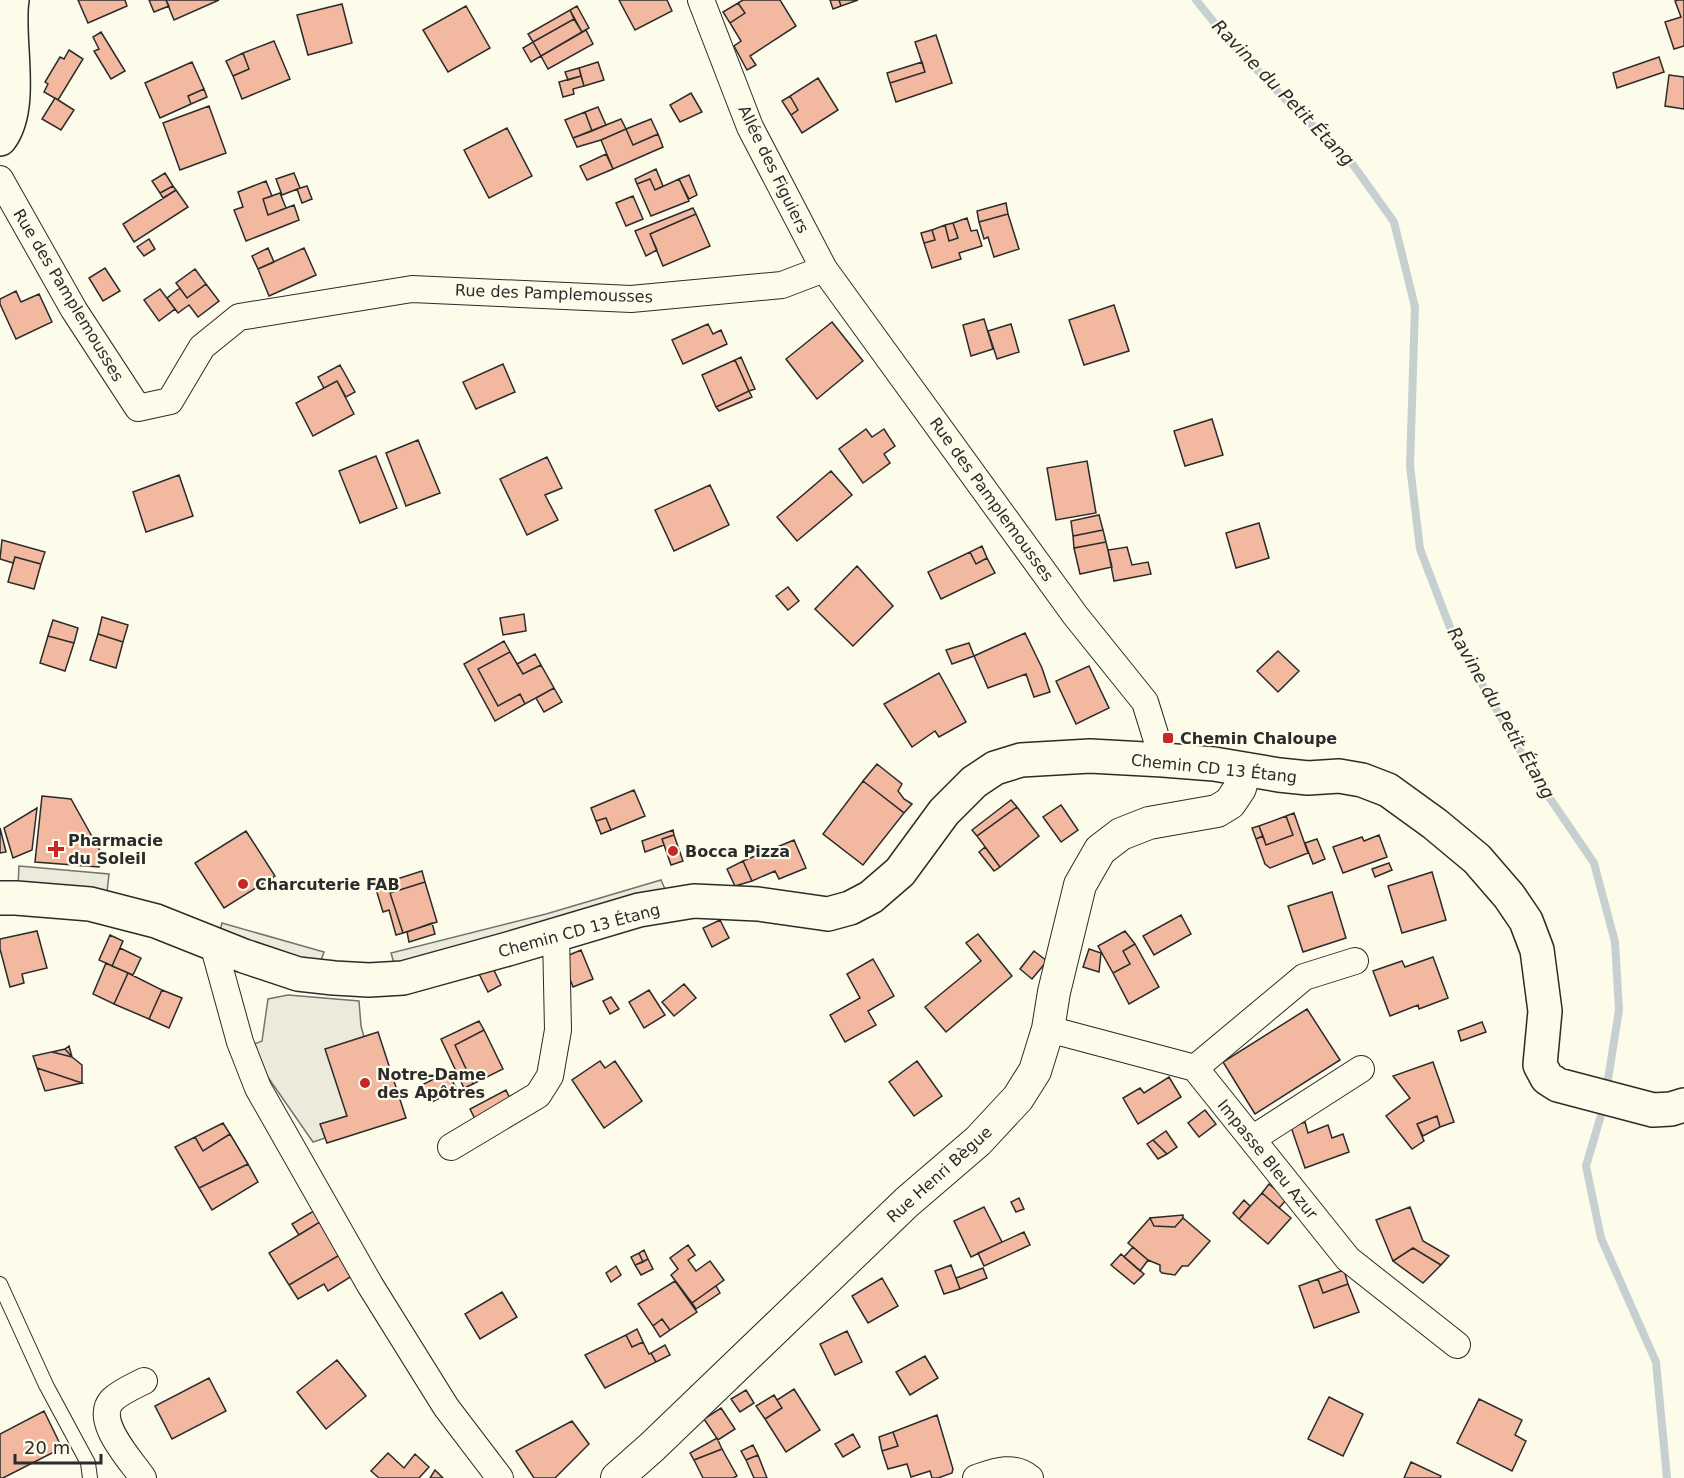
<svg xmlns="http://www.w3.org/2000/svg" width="1684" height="1478" viewBox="0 0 1684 1478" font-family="'DejaVu Sans',sans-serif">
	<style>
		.parking { fill: #eceadb; stroke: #74746e; stroke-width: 1.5 }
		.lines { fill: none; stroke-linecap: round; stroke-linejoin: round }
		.stream { stroke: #c7d0d0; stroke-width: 8 }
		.building { fill: #f2b8a0; stroke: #2b2b2b; stroke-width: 1.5 }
		.service-casing { stroke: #2b2b2b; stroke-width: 16 }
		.minor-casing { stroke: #2b2b2b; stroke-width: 28 }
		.tertiary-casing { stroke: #2b2b2b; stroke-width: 34 }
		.secondary-casing { stroke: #2b2b2b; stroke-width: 36 }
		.service { stroke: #fdfbea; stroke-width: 14 }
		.minor { stroke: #fdfbea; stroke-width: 26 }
		.tertiary { stroke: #fdfbea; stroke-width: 32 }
		.secondary { stroke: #fdfbea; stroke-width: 33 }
		.poi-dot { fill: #c62828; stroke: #fdfbea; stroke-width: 2 }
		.labels { text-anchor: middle; stroke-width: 4.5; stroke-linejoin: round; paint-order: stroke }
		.street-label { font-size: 16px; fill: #2b2b2b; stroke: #fdfbea }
		.poi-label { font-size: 16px; font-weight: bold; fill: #2b2b2b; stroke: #fdfbea; text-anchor: start }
		.water-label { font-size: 18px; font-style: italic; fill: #2b2b2b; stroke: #fdfbea }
	</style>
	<rect width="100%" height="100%" fill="#fdfbea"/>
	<!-- parking -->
	<path class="parking" d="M19,866L109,874L107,892L18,885Z
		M661,880L665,889L550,923L394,963L391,953L546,914Z
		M222,923L324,952L320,963L219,934Z
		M288,995L359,1001L361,1026L364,1037L347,1116L321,1124L325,1138L313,1142L247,1047L262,1041L268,999Z"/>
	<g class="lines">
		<!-- stream -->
		<path class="stream" d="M1196,0L1229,41L1286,100L1351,162L1394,222L1415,307L1410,466L1420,549L1451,630L1534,775L1594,863L1615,942L1619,1010L1606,1092
			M1604,1105L1586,1166L1601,1238L1656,1362L1667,1478"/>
	</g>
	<!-- building -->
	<path class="building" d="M78,0H125L127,6L88,23Z
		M149,0H166L169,6L154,12Z
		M166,0H219L174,20Z
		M619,0H667L672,11L635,30Z
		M743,0H780L796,26L750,56L756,65L747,70L734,46L741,41L730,23L745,13L738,3Z
		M830,0H839L841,6L833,9Z
		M839,0H858L841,6Z
		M1678,0H1684V46L1674,49L1665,22L1681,17L1675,1Z
		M738,3L745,13L730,23L723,12Z
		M342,4L352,43L308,55L297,15Z
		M466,6L490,48L448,72L423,30Z
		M577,6L589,28L582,32L570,10Z
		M570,10L574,19L533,42L528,34Z
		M574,19L582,32L541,56L533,42Z
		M586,30L593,44L548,69L541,56Z
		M101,32L125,71L111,79L94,51L99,49L93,37Z
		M936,35L952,83L896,102L890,83L925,72L915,42Z
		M274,41L290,79L242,99L233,76L249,69L243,53Z
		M533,42L541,56L531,62L523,48Z
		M69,50L83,59L58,100L44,92L48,84L45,82L60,57L64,59Z
		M243,53L249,69L233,76L226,61Z
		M1659,57L1664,72L1617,88L1613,73Z
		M192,62L204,89L188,96L191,104L160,118L145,83Z
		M598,62L604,80L584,86L579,68Z
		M922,62L925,72L890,83L887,73Z
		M579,68L581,76L568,80L565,72Z
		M1669,75L1684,77V109L1665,106Z
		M581,76L584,86L573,89L574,94L563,97L559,82Z
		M818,78L838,110L802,133L791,115L798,110L790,96Z
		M204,89L207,97L191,104L188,96Z
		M691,93L702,112L680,122L670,105Z
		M790,96L798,110L791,115L782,101Z
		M55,98L74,110L61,130L42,119Z
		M209,106L226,153L180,170L163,123Z
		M598,107L606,125L592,131L585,112Z
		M585,112L592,131L573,138L565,120Z
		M621,119L626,129L601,140L577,147L573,138Z
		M651,119L658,134L633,145L626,129Z
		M507,128L532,176L489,198L464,150Z
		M626,129L633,145L658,134L663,147L613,169L601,140Z
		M606,154L613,169L587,180L580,166Z
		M656,169L663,186L655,190L650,179L637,184L635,179Z
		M165,173L173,186L160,193L152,181Z
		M294,173L300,188L282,195L276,179Z
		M689,175L697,195L689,199L679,179Z
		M650,179L655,190L679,179L689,201L651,216L637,184Z
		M266,181L272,196L263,199L268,215L294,205L299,220L246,241L234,210L243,207L238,192Z
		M173,186L176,190L163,198L160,193Z
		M307,186L312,199L302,203L297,189Z
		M176,190L188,207L134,242L123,224Z
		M280,193L286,208L268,215L263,199Z
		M633,196L643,219L626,226L616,203Z
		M1006,203L1008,214L979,222L977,211Z
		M693,208L696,214L650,234L657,250L646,256L635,231Z
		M696,214L710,246L663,266L650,234Z
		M1008,214L1019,249L994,257L988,237L984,239L979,222Z
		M967,218L971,231L977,230L982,246L959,253L961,259L932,268L924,243L935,240L932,230L945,225L949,241L958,238L953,223Z
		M953,223L958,238L949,241L945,225Z
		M932,230L935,240L924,243L921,233Z
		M149,239L155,249L144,256L137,247Z
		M268,248L274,262L258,269L252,256Z
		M304,248L316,275L269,296L258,269Z
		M105,268L120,291L103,301L89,278Z
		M195,269L206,284L187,298L176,283Z
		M206,284L219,301L198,317L189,305L178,313L167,298L180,288L187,298Z
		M160,289L175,309L159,321L144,300Z
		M16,291L21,302L39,294L52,322L16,339L0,304V299Z
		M1114,305L1129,351L1084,365L1069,320Z
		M984,319L993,349L971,356L963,325Z
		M832,322L863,361L817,399L786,359Z
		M708,324L713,334L721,330L727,344L683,364L672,340Z
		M1011,324L1019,352L997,359L988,331Z
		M741,357L755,389L749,391L735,360Z
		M735,360L749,391L716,407L702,375Z
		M503,364L515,392L476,409L463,382Z
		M340,365L355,392L346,397L337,381L324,388L318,377Z
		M337,381L354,414L313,436L296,403Z
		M749,391L752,397L719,411L716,407Z
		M1212,419L1223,455L1185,466L1174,431Z
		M866,429L872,437L884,429L895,446L884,454L890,463L863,483L839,449Z
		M418,440L440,493L406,506L386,453Z
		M376,456L397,508L360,523L339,471Z
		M547,457L562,488L545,495L558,520L527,535L500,479Z
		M1087,461L1096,513L1056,520L1047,468Z
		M831,471L852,495L797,541L777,517Z
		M179,475L193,516L146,532L133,492Z
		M710,485L729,525L674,551L655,510Z
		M1099,515L1103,530L1073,536L1071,521Z
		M1259,523L1269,558L1236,568L1226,533Z
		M1103,530L1106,542L1074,548L1073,536Z
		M2,540L45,552L41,564L15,557L13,563L0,559Z
		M1106,542L1112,567L1080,574L1074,548Z
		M982,546L987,558L976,564L970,552Z
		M1127,547L1132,565L1148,562L1151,574L1114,581L1108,550Z
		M970,552L976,564L987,558L995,573L941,599L928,572Z
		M15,557L41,564L34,589L8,582Z
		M857,566L893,606L853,646L815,609Z
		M788,587L799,601L788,610L776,596Z
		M524,614L526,631L503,635L500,618Z
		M102,617L128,625L123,642L98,634Z
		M53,620L78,628L74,643L48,636Z
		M1025,633L1042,668L1050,692L1034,697L1026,674L988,688L974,656Z
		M98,634L123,642L116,668L90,660Z
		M48,636L74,643L65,671L40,663Z
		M504,641L510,652L478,669L498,706L520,694L525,704L495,721L464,664Z
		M969,643L974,656L952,664L946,650Z
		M1278,651L1299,671L1278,692L1257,671Z
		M510,652L523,674L541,665L554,688L525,704L520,694L498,706L478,669Z
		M535,654L541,665L523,674L517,664Z
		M1089,666L1109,708L1076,724L1056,681Z
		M939,673L966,722L939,737L935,731L912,747L884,704Z
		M554,688L562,702L544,712L536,698Z
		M877,764L902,784L898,791L904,799L912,804L904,813L863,781Z
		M863,781L904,813L863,865L823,834Z
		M634,790L645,816L611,830L606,818L596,821L591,808Z
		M42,796L71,799L104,858L99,867L35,862Z
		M1011,800L1017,807L977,836L972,830Z
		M1061,805L1078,830L1061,842L1043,817Z
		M1017,807L1039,836L1000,867L977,836Z
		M37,808L32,850L13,858L4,828Z
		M1294,813L1308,853L1270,868L1265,864L1256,839L1263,836L1266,845L1293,835L1286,816Z
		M1286,816L1293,835L1266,845L1259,826Z
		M606,818L611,830L601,834L596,821Z
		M1259,826L1263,836L1256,839L1252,828Z
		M0,828L6,852L0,853Z
		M673,830L674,835L662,839L664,845L645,852L642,841Z
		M246,831L275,876L224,908L195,863Z
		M674,835L683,861L671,865L662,839Z
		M1379,835L1387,857L1343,873L1333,847L1362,837L1364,841Z
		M1317,839L1325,859L1313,864L1305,843Z
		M794,840L806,868L779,879L775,871L752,881L743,861Z
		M985,847L1000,867L994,871L979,852Z
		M743,861L752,881L735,886L727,869Z
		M1389,863L1392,870L1375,877L1372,869Z
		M422,871L425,882L390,893L403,933L396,935L389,910L383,912L375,886Z
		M1432,872L1446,920L1402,933L1388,886Z
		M425,882L437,922L403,933L390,893Z
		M1332,892L1346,938L1303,952L1288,906Z
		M1181,915L1191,934L1154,955L1143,936Z
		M720,920L729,938L712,947L703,928Z
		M432,923L435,934L409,942L407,932Z
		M37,931L47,968L22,974L24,983L10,987L0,949V939Z
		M1125,931L1135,944L1123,951L1130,964L1113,973L1098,946Z
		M978,934L1012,976L946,1032L925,1007L981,961L966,943Z
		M110,935L123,941L112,966L99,960Z
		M1135,944L1159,987L1129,1004L1113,973L1130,964L1123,951Z
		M120,948L141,958L133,975L112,966Z
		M1089,949L1101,953L1099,972L1083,967Z
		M581,950L593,979L573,987L562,958Z
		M1034,951L1047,961L1032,979L1020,969Z
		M1433,957L1448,998L1419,1009L1418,1005L1390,1016L1373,971L1402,961L1405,967Z
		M873,959L894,996L868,1011L876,1025L845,1042L830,1015L860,998L847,974Z
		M106,963L128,973L114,1004L93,994Z
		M492,966L501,985L488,992L478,972Z
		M128,973L162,990L149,1019L114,1004Z
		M684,984L696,998L674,1016L662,1002Z
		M162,990L182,998L169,1028L149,1019Z
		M649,990L665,1015L644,1028L629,1002Z
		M611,997L619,1009L610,1014L603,1001Z
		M1307,1009L1340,1060L1255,1114L1223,1062Z
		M479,1021L484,1030L455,1045L473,1084L464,1088L441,1039Z
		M1482,1022L1486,1032L1461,1041L1458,1031Z
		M484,1030L503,1069L473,1084L455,1045Z
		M378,1032L406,1118L327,1143L320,1124L347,1116L325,1049Z
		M69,1046L72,1057L52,1052L65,1049Z
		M65,1049L72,1057L82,1065V1083L37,1068L33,1056Z
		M600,1061L605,1068L615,1061L642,1101L604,1128L572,1080Z
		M917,1061L942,1096L914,1116L889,1082Z
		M1433,1062L1454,1122L1440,1127L1437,1116L1417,1124L1424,1141L1412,1149L1386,1116L1410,1098L1393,1076Z
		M37,1068L82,1083L45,1091Z
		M447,1072L457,1089L432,1102L422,1085Z
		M1169,1077L1181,1097L1138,1124L1123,1098L1140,1088L1144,1093Z
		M506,1090L513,1105L477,1123L470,1109Z
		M1205,1110L1216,1124L1199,1137L1188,1123Z
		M1437,1116L1440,1127L1423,1136L1417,1124Z
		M1305,1122L1308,1133L1328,1125L1332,1138L1343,1134L1349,1152L1305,1168L1291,1127Z
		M223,1123L230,1134L203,1151L195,1137Z
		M1166,1131L1177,1147L1167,1154L1153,1140Z
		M230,1134L248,1164L199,1188L175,1147L195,1137L203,1151Z
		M1153,1140L1167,1154L1158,1159L1147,1144Z
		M248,1164L258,1182L212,1210L199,1188Z
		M1269,1184L1287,1199L1279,1208L1262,1193Z
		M1262,1193L1291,1218L1268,1244L1239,1219Z
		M1019,1198L1024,1209L1016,1212L1011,1202Z
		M1244,1200L1250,1206L1239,1219L1233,1213Z
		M322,1206L328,1217L299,1235L292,1224Z
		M984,1207L1002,1242L971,1257L954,1221Z
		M1410,1207L1423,1241L1449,1256L1441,1265L1413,1248L1393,1261L1376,1220Z
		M1183,1215V1218L1175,1227L1154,1226L1150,1218Z
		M328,1217L348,1250L289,1285L269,1253Z
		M1150,1218L1154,1226L1175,1227L1183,1218L1210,1241L1188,1266H1182L1175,1275L1162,1273L1160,1271V1265L1148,1260L1128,1243Z
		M1024,1232L1030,1245L984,1266L978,1253Z
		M688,1245L695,1255L688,1260L696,1271L710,1261L724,1280L692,1303L671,1275L678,1269L670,1258Z
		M1133,1247L1148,1260L1140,1271L1124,1257Z
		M1413,1248L1441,1265L1423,1283L1393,1261Z
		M348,1250L360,1271L328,1291L324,1284L298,1299L289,1285Z
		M644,1250L648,1259L643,1262L639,1253Z
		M639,1253L643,1262L635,1265L631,1257Z
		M1121,1254L1144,1274L1134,1284L1111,1265Z
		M648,1259L653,1269L641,1275L635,1265Z
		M951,1265L960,1289L944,1294L935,1271Z
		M616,1266L621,1275L611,1282L606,1273Z
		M983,1268L987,1278L960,1289L956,1278Z
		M1344,1270L1348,1284L1323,1293L1318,1279Z
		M882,1278L898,1306L868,1323L852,1296Z
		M1318,1279L1323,1293L1348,1284L1359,1312L1314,1328L1299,1286Z
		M675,1281L697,1312L670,1330L662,1319L653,1326L638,1304Z
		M716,1286L720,1293L696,1309L692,1303Z
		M502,1292L517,1317L480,1339L465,1314Z
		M662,1319L670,1330L660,1337L653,1326Z
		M637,1329L643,1342L632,1347L626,1335Z
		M847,1331L862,1362L835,1375L820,1344Z
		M626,1335L632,1347L643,1342L649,1354L651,1353L656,1362L605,1388L585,1355Z
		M665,1345L670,1355L656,1362L651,1353Z
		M925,1356L938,1378L910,1395L896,1372Z
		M337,1360L366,1396L326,1429L297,1392Z
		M209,1378L226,1411L172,1439L155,1406Z
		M794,1389L820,1430L786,1452L765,1419L782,1408L777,1400Z
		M746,1390L754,1403L740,1412L731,1399Z
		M774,1395L782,1408L765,1419L756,1406Z
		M1329,1397L1363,1414L1343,1456L1308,1439Z
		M1479,1399L1522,1420L1515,1435L1526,1441L1512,1471L1457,1443Z
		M721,1408L735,1429L718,1440L704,1419Z
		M44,1411L62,1448L3,1478H0V1434Z
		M937,1415L953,1469L952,1473L938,1478H932L930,1471L911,1477L907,1464L888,1469L882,1451L898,1446L893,1432Z
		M572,1421L589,1444L555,1478H534L516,1451Z
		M893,1432L898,1446L882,1451L879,1437Z
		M853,1434L860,1447L843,1457L835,1444Z
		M717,1438L722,1449L694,1460L690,1453Z
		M753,1445L758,1455L746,1460L741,1451Z
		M722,1449L737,1476L733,1478H703L694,1460Z
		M388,1453L404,1468L415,1454L429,1467L419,1478H379L371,1471Z
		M758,1455L767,1478H754L746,1460Z
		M1411,1462L1441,1476L1440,1478H1404Z
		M435,1470L443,1478H430Z"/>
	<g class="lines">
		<defs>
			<path id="service" d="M0,1284L46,1385L88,1463L90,1478"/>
			<path id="minor" d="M701,0L750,127L824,269
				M0,179L74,310L138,408L170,401L202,347L239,317L412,289L631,299L782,285L824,269L1075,615L1145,702L1163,760
				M213,944L240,1042L258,1088L370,1285L446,1407L500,1478
				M1048,1029L1195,1068L1348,1259L1457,1345
				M1195,1068L1304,977L1355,961
				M1252,1139L1361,1069
				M451,1147L538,1095L550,1076L558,1030L556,935
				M143,1478C131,1460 93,1421 112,1400C120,1392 134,1386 144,1381
				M976,1478C994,1472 1013,1464 1030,1478"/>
			<path id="tertiary" d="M617,1478L652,1447L907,1202L978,1141L1018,1098L1035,1071L1048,1029L1054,992L1080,885L1100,850L1121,834L1149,823L1217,811L1230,803L1240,788L1245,769"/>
			<path id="secondary" d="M0,139C25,106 6,39 12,0
				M0,898H16L90,904L156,921L244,956L298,974L334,978L369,980L403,978L508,949L639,910L694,901L758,904L828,914L850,908L871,897L900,872L944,812L974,782L995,768L1021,760L1090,756L1163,760L1214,764L1279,775L1308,778L1339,776L1362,780L1388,790L1435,824L1477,859L1509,896L1526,921L1537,950L1545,1011L1540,1065L1547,1078L1558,1085L1653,1110L1671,1109L1684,1105"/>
		</defs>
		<!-- service casing -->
		<use href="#service" class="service-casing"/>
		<!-- minor casing -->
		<use href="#minor" class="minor-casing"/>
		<!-- tertiary casing -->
		<use href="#tertiary" class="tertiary-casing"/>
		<!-- secondary casing -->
		<use href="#secondary" class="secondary-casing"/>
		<!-- service -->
		<use href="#service" class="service"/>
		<!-- minor -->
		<use href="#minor" class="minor"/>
		<!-- tertiary -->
		<use href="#tertiary" class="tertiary"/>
		<!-- secondary -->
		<use href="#secondary" class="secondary"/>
	</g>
	<!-- markers -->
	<g class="poi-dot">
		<rect x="1162" y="732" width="12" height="12" rx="3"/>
		<path d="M53 840h6v6h6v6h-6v6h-6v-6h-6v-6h6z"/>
		<circle cx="673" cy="851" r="6"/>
		<circle cx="243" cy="884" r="6"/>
		<circle cx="365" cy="1083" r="6"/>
	</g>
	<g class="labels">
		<!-- street labels -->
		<g class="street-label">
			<text transform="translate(774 169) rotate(64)" y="6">Allée des Figuiers</text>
			<text transform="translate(554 293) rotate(2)" y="6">Rue des Pamplemousses</text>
			<text transform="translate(69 295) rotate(59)" y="6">Rue des Pamplemousses</text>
			<text transform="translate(992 499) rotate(54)" y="6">Rue des Pamplemousses</text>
			<text transform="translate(1214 768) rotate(6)" y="6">Chemin CD 13 Étang</text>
			<text transform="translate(579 930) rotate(-15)" y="6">Chemin CD 13 Étang</text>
			<text transform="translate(1268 1159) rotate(51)" y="6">Impasse Bleu Azur</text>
			<text transform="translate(939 1174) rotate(-42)" y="6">Rue Henri Bègue</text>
		</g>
		<!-- poi labels -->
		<g class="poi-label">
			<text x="1180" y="744">Chemin Chaloupe</text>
			<text x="68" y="846">Pharmacie<tspan x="68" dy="18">du Soleil</tspan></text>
			<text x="685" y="857">Bocca Pizza</text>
			<text x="255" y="890">Charcuterie FAB</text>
			<text x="377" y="1080">Notre-Dame<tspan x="377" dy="18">des Apôtres</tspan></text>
		</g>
		<!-- water labels -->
		<g class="water-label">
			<text transform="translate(1283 93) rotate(46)" y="6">Ravine du Petit Étang</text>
			<text transform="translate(1501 713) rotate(60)" y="6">Ravine du Petit Étang</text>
		</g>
	</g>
	<!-- scale -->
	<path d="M15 1454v9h86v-9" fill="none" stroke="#2b2b2b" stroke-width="3"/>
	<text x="24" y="1454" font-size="18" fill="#2b2b2b" stroke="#fdfbea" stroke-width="4.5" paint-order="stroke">20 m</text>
</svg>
